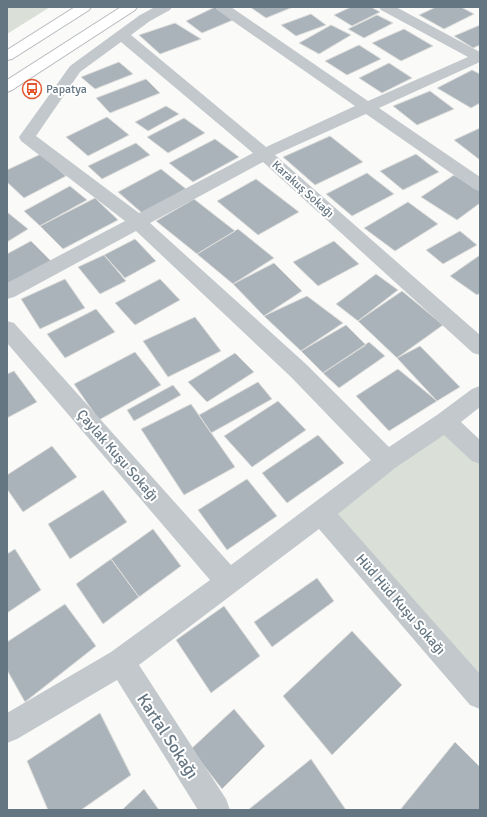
<svg xmlns="http://www.w3.org/2000/svg" width="487" height="817" viewBox="0 0 487 817" font-family="Signika,sans-serif">
	<style>
		.green { fill: #dadfd7 }
		.building { fill: #aab3b9; stroke: #dcdcda }
		.lines { fill: none; stroke-linecap: round; stroke-linejoin: round }
		.primary-casing { stroke: #b5babe; stroke-width: 2 }
		.street { fill: #c3c8cc; fill-rule: evenodd }
		.primary { fill: #fff; fill-rule: evenodd }
		.labels { text-anchor: middle; stroke-width: 4; stroke-linejoin: round; paint-order: stroke }
		.far-poi-label { font-size: 12px; fill: #657683; stroke: #fff; text-anchor: start }
		.far-street-label { font-size: 12px; fill: #657683; stroke: #fff }
		.street-label { font-size: 14px; fill: #657683; stroke: #fff }
		.near-street-label { font-size: 17px; fill: #657683; stroke: #fff }
	</style>
	<rect width="100%" height="100%" fill="#fafaf8"/>
	<!-- green -->
	<path class="green" d="M7,7H50L7,34Z
		M445,429L480,461V686L331,516Z"/>
	<!-- building -->
	<path class="building" d="M215,7L233,20L202,33L186,21Z
		M250,7H293L266,18Z
		M351,7H371L380,12L352,26L334,15Z
		M436,7H461L474,14L444,29L419,15Z
		M311,14L326,25L296,36L281,25Z
		M377,15L393,23L364,38L348,29Z
		M175,23L201,39L160,54L139,35Z
		M331,25L351,35L319,54L299,43Z
		M480,25V45L473,48L454,36Z
		M404,29L433,46L401,61L372,43Z
		M359,45L381,59L347,75L325,61Z
		M119,62L133,74L95,89L81,77Z
		M389,63L412,78L382,93L359,78Z
		M472,70L480,74V103L471,108L437,88Z
		M146,79L160,93L110,113L96,98Z
		M430,91L454,109L417,125L393,106Z
		M166,106L179,114L148,131L135,122Z
		M107,117L129,135L88,156L66,137Z
		M184,118L205,133L168,153L147,137Z
		M480,128V160L454,140Z
		M330,136L363,162L315,185L283,157Z
		M215,139L239,157L193,182L169,163Z
		M136,143L150,155L102,179L88,166Z
		M41,154L66,176L24,198L7,182V170Z
		M416,154L439,172L403,190L380,171Z
		M161,169L186,189L142,213L118,192Z
		M367,173L394,194L352,216L326,194Z
		M454,175L480,191V203L457,220L421,197Z
		M256,179L299,212L258,235L217,201Z
		M70,186L87,200L40,226L24,211Z
		M95,198L118,220L63,249L40,226Z
		M194,199L235,231L197,254L156,221Z
		M408,202L438,224L395,251L364,228Z
		M7,212L28,229L7,242Z
		M238,229L274,258L233,284L197,254Z
		M460,231L477,245L443,264L426,250Z
		M135,239L156,261L125,278L104,255Z
		M31,241L51,261L7,285V254Z
		M334,241L359,264L318,286L293,262Z
		M104,255L126,281L100,294L78,267Z
		M480,255V293L477,295L450,276Z
		M274,263L302,291L264,316L233,284Z
		M376,274L398,290L358,321L336,304Z
		M65,279L85,308L40,329L21,299Z
		M160,279L180,300L135,325L115,303Z
		M402,291L443,325L397,358L358,321Z
		M307,296L343,323L301,351L264,316Z
		M96,309L115,332L65,358L47,334Z
		M195,317L221,351L168,377L143,341Z
		M346,325L366,345L323,373L301,351Z
		M369,342L385,356L339,388L323,373Z
		M420,346L460,387L437,401L397,358Z
		M135,352L161,385L99,420L74,384Z
		M235,353L254,372L207,402L188,382Z
		M398,369L437,401L389,431L356,396Z
		M14,371L37,402L7,418V374Z
		M258,382L272,399L211,433L199,415Z
		M173,385L181,395L134,421L127,410Z
		M278,401L306,430L252,467L224,436Z
		M191,404L235,467L184,495L141,429Z
		M318,435L344,463L287,503L262,473Z
		M52,446L77,477L23,512L7,489V475Z
		M247,479L277,516L227,550L198,510Z
		M103,490L127,522L70,559L48,524Z
		M153,529L181,566L139,597L111,559Z
		M15,549L41,590L7,613V554Z
		M111,559L139,597L103,624L76,584Z
		M317,578L334,601L272,647L254,622Z
		M65,604L96,646L25,702L7,670V642Z
		M224,606L260,656L211,693L176,640Z
		M352,631L402,685L332,755L283,696Z
		M234,709L265,746L222,789L191,749Z
		M100,713L131,775L81,810H48L27,761Z
		M455,742L480,767V810H400Z
		M311,759L346,810H248Z
		M144,789L159,810H122Z"/>
	<g class="lines">
		<defs>
			<path id="primary" d="M75,7H91L89,10L12,59L7,60V50Z
				M121,7H137L135,10L12,90L7,92V80Z"/>
		</defs>
		<!-- primary casing -->
		<use href="#primary" class="primary-casing"/>
		<!-- street -->
		<path class="street" d="M155,7H172L170,10L150,21L131,35L266,147L355,106L217,10L215,7H231L368,101L468,57L381,10L379,7H396L480,52V62L379,108L480,177V191L474,189L366,114L275,155L480,335V355L473,353L263,162L150,223L307,365L389,447L437,415L472,389L480,386V407L461,422L480,440V464L472,461L444,435L395,468L338,514L480,674V709L470,705L319,529L139,665L226,799L230,810H198L117,680L17,739L7,743V713L111,652L210,580L7,343V321L14,323L231,565L371,460L291,377L136,231L14,297L7,299V283L125,221L21,141L19,137L70,66L140,15ZM121,42L253,153L139,213L36,136L80,72Z"/>
		<!-- primary -->
		<use href="#primary" class="primary"/>
	</g>
	<!-- icons -->
	<defs>
		<symbol id="bus-ring" viewBox="-11 -11 22 22"><circle r="9.5" fill="#fff" stroke="#e4572e" stroke-width="1.5"/><path d="M-5-6H5V4H4V6H2V4H-2V6H-4V4H-5ZM-3.5-4V0h7V-4ZM-3.5 1.2v1.5H-2V1.2ZM2 1.2v1.5H3.5V1.2Z" fill="#e4572e"/></symbol>
	</defs>
	<g fill-rule="evenodd">
		<use href="#bus-ring" x="21" y="78" width="22" height="22"/>
	</g>
	<g class="labels">
		<!-- far-poi labels -->
		<g class="far-poi-label">
			<text x="46" y="93">Papatya</text>
		</g>
		<!-- far-street labels -->
		<g class="far-street-label">
			<text transform="translate(303 189) rotate(42)" y="4">Karakuş Sokağı</text>
		</g>
		<!-- street labels -->
		<g class="street-label">
			<text transform="translate(118 455) rotate(49)" y="5">Çaylak Kuşu Sokağı</text>
			<text transform="translate(401 604) rotate(49)" y="5">Hüd Hüd Kuşu Sokağı</text>
		</g>
		<!-- near-street labels -->
		<g class="near-street-label">
			<text transform="translate(168 736) rotate(57)" y="6">Kartal Sokağı</text>
		</g>
	</g>
	<!-- border -->
	<rect width="487" height="817" fill="none" stroke="#657683" stroke-width="16"/>
</svg>
